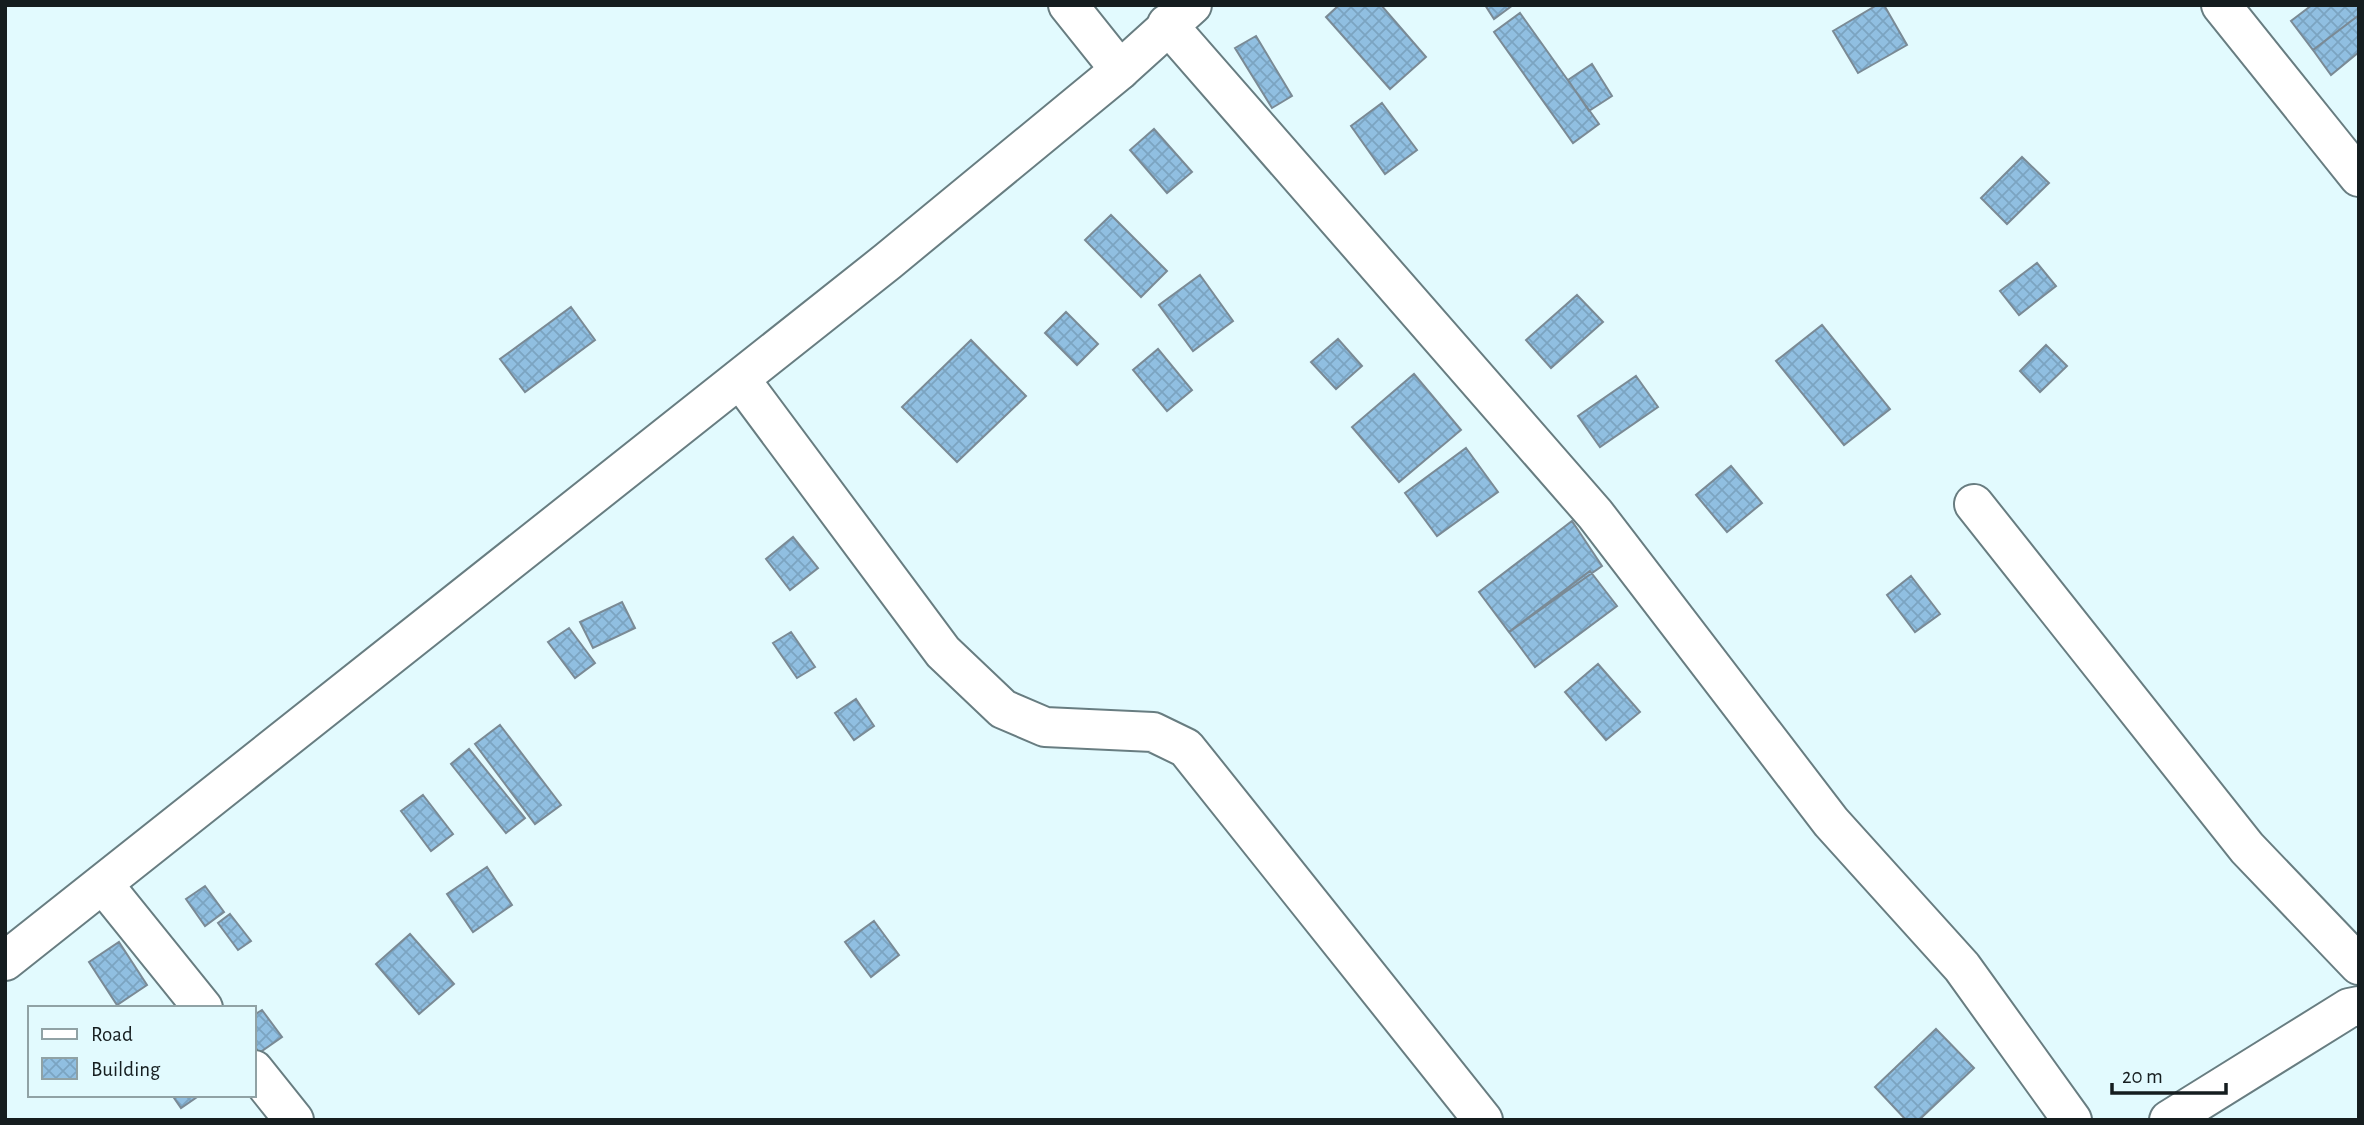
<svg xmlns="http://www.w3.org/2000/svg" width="2364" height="1125" viewBox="0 0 2364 1125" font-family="'Alegreya Sans',sans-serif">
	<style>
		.building { fill: url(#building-cross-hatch); stroke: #7a8a95; stroke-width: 2 }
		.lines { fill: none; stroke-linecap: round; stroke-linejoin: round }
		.minor-casing { stroke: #687d81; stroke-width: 42 }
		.major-casing { stroke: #687d81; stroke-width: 42 }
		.minor { stroke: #fff; stroke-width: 38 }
		.major { stroke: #fff; stroke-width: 38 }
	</style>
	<defs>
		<pattern id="building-cross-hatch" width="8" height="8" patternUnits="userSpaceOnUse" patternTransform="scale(1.75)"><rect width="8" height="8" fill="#90bfe1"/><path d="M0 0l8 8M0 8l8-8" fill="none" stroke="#7ba4c1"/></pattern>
	</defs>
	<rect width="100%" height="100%" fill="#e2fafe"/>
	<!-- building -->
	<path class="building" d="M1339,5H1381L1426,57L1390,89L1326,17Z
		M1485,5H1513L1494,19Z
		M1877,5H1884L1907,45L1858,73L1833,31Z
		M2312,5H2359V15L2313,50L2291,21Z
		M1520,13L1599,124L1573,143L1494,32Z
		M2359,15V52L2331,75L2313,50Z
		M1256,36L1292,96L1272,108L1235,48Z
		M1592,64L1612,96L1589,111L1568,80Z
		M1382,103L1417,150L1385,174L1351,126Z
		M1154,129L1192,172L1167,193L1130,150Z
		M2022,157L2049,183L2007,224L1981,198Z
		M1111,215L1167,271L1141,297L1085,240Z
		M2037,263L2056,286L2019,315L2000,291Z
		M1200,275L1233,321L1193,351L1159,305Z
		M1577,295L1603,322L1551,368L1526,340Z
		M571,307L595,340L525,392L500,359Z
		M1066,312L1098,344L1077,365L1045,333Z
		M1822,325L1890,409L1844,445L1776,361Z
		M1338,339L1362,366L1336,389L1311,362Z
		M971,340L1026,396L957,462L902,407Z
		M2046,345L2067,366L2040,392L2020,371Z
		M1158,349L1192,390L1167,411L1133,370Z
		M1414,374L1461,430L1399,482L1352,427Z
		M1636,376L1658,407L1600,447L1578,416Z
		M1466,448L1498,492L1437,536L1405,493Z
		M1731,466L1762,503L1727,532L1696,495Z
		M1572,521L1602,566L1509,632L1479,592Z
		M793,537L818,568L790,590L766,559Z
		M1590,571L1617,606L1535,667L1509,632Z
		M1911,576L1940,614L1915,632L1887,595Z
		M622,602L635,628L593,648L580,622Z
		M569,628L595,663L575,678L548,642Z
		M791,632L815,667L797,678L773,643Z
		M1598,664L1640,712L1606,740L1565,692Z
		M856,699L874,726L854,740L835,713Z
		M500,725L561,805L535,824L475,744Z
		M469,749L525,818L506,833L451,764Z
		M423,795L453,834L431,851L401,811Z
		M487,867L512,905L473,932L447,894Z
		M205,886L224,912L205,926L186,899Z
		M230,914L251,941L238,950L218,923Z
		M874,921L899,955L871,977L845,942Z
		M410,934L454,984L419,1014L376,964Z
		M119,942L147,985L117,1005L89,962Z
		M262,1010L282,1037L259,1053L254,1045V1015Z
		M1936,1029L1974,1068L1919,1120H1906L1875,1087Z
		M172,1095H200L181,1108Z"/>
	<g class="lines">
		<defs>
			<path id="minor" d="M1068,5L1120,70
				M2221,5L2359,177
				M1167,24L1595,514L1831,822L1962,967L2072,1120
				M740,379L943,652L1003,709L1045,727L1153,732L1186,748L1483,1120
				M1974,504L2247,848L2359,965
				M103,884L203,1008
				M254,1070L294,1120
				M2169,1120L2349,1008L2359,1006"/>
			<path id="major" d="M5,961L888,261L1120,70L1192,5"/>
		</defs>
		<!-- minor casing -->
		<use href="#minor" class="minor-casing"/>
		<!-- major casing -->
		<use href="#major" class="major-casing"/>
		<!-- minor -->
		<use href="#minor" class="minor"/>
		<!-- major -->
		<use href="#major" class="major"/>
	</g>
	<!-- border -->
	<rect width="2364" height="1125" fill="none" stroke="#151d1f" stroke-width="14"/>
	<!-- legend -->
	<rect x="28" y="1006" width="228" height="91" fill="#e2fafe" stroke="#90a2a5" stroke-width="2"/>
	<rect x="42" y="1029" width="35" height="10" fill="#ffffff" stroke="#90a2a5" stroke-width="2"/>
	<text x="91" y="1041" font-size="21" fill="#151d1f">Road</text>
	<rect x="42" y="1058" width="35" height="21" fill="url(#building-cross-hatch)" stroke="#90a2a5" stroke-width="2"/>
	<text x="91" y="1076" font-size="21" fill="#151d1f">Building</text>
	<!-- scale -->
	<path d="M2112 1083v10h114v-10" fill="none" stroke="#151d1f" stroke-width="3.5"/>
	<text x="2122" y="1083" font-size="21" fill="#151d1f" stroke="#e2fafe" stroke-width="5" paint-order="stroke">20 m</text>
</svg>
